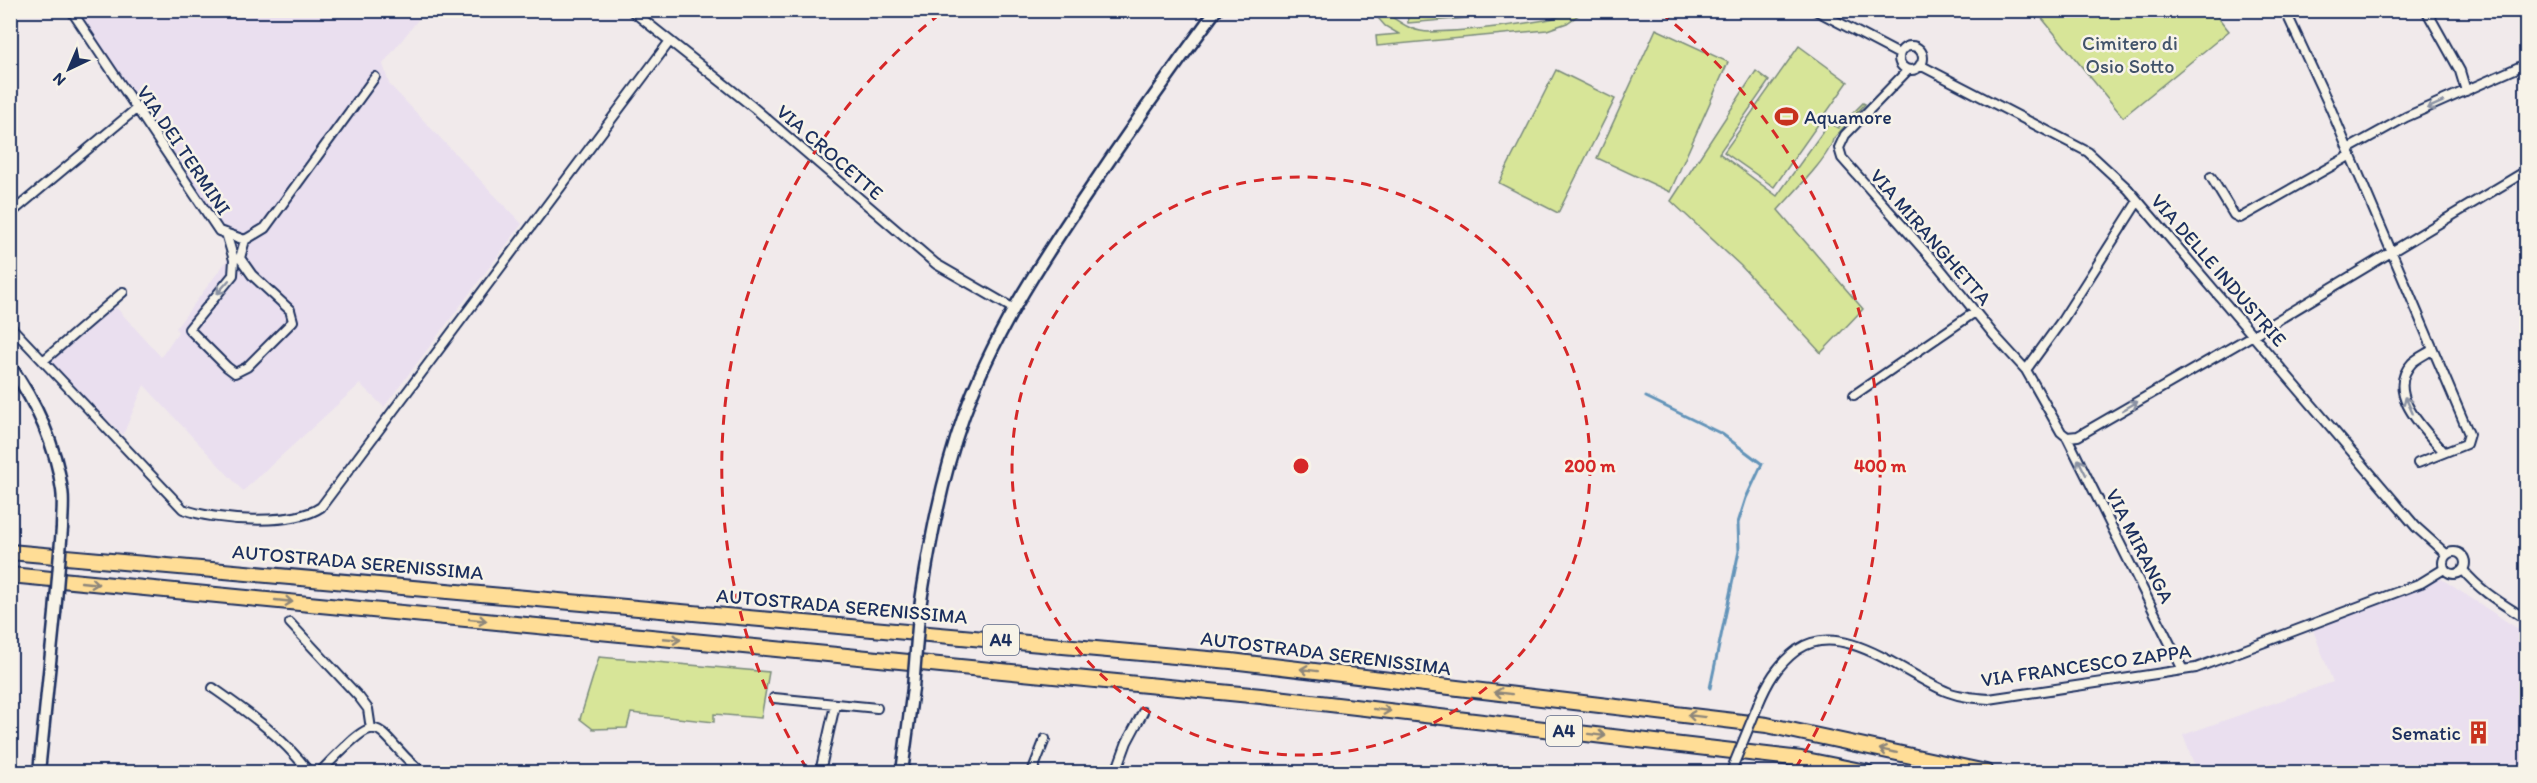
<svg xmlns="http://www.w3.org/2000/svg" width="2537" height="783" viewBox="0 0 2537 783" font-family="Itim,sans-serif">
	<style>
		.built { fill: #eadfef }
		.green { fill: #d7e598; stroke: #798a7b; stroke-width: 1.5 }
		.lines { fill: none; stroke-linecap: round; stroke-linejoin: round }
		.stream { stroke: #6394b9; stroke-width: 3 }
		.street-casing { stroke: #1b2f5e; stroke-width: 12 }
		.secondary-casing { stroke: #1b2f5e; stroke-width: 15 }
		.highway-casing { stroke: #1b2f5e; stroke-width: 18 }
		.street { stroke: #f7f3e8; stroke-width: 8 }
		.secondary { stroke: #f7f3e8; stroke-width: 10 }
		.highway { stroke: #ffdd96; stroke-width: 14 }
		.street-bridge-casing { stroke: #1b2f5e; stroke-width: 12; stroke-linecap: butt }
		.secondary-bridge-casing { stroke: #1b2f5e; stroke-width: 15; stroke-linecap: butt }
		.street-bridge { stroke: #f7f3e8; stroke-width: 8 }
		.secondary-bridge { stroke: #f7f3e8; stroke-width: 10 }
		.oneway { stroke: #8991a3 }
		.oneway2 { stroke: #8d867a }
		.ring { fill: none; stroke: #d62828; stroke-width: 3; stroke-dasharray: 10 8 }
		.labels { text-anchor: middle; stroke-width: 5; stroke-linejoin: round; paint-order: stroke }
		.shield { fill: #f7f3e8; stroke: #5d6a87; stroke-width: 1.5 }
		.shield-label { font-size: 18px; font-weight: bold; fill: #1b2f5e }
		.park-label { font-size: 20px; fill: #41536a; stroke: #f7f3e8 }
		.poi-label { font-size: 20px; fill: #1b2f5e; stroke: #f7f3e8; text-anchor: start }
		.street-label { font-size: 20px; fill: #1b2f5e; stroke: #f7f3e8 }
		.centre { fill: #d62828; stroke: #f7f3e8; stroke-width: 3 }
		.ring-label { font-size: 18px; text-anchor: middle; font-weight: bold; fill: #d62828; stroke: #f7f3e8; stroke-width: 5; stroke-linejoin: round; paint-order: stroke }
	</style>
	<rect width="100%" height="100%" fill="#f1eaeb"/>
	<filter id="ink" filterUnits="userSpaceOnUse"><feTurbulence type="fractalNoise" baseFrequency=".0167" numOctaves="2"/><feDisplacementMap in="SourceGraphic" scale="12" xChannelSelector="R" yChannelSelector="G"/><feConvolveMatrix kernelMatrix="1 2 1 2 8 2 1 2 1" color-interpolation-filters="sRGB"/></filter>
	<g filter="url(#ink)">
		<!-- built -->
		<path class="built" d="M74,11H425L383,64L389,84L522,224L384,407L360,384L243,491L144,385L123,435L48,361L114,305L161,357L178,332L176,328L228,259L222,228Z
			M2440,578L2526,634V772H2197L2183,735L2333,682L2313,630Z"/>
		<!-- green -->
		<path class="green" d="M1372,11C1393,10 1402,32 1430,32C1466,31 1509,26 1545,20C1561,18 1567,10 1584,11L1567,23L1547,30L1377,46L1376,36L1399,34L1385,26Z
			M1407,11V10L1550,11L1408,23Z
			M2036,11H2213L2229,31L2123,117Z
			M1656,29L1728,62L1670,192L1597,158Z
			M1799,46L1848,82L1774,187L1724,152Z
			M1556,70L1615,99L1558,213L1499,183Z
			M1756,71L1769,81L1719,153L1777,196L1829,123L1838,128L1863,103L1865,104L1833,139C1830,157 1791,195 1778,210L1863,309L1821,353L1741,266L1671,201Z
			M599,657L769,672L761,718L714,714V722L631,713L627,728L593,729L580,719Z"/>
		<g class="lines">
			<!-- stream -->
			<path class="stream" d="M1646,397L1722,434L1762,464L1746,498L1738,523L1739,551L1710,688"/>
			<defs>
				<path id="street" d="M71,10L219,231L245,240L265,228L375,77
					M631,10L753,107L936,264L1014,309
					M1815,10L1899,54
					M2285,10L2330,107L2469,434L2466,444L2418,463
					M2426,10L2460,71L2466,91
					M1899 58a12 12 0 1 1 24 0a12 12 0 1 1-24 0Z
					M1920,65L2088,152L2128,189L2416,527L2446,554
					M1908,70L1845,135L1839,148L1842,158L1939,267L1994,335L2026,370L2061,432L2067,437L2078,436L2253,335L2526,171
					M2348,149L2406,117L2526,64
					M2211,177L2234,215L2240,218L2351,155
					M10,214L136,109
					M226,233L234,260L233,275L189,329L227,367L235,373L247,367L293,321L290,310L252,275L240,258L245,240
					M10,326L183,509C214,521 294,526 321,507L670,41
					M2432,350C2426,354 2417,358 2412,363C2384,393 2425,430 2444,452
					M43,361L123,292
					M2026,370L2063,319L2138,201
					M1854,395L1975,312
					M2067,437L2183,670
					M2443 563a11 11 0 1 1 22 0a11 11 0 1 1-22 0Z
					M2463,570C2481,592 2503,604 2526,619
					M290,623L359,697L368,709L371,729
					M213,688C250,714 282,736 309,772
					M774,698L877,708
					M1758,705C1767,683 1777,665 1797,650C1843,618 1904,675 1948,692C1961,697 1975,698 1989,699L2196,668L2421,583L2444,569
					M320,772C329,763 358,731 370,729C377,728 381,731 386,736C399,749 408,763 423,772
					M820,772L835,705
					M1032,772L1045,739
					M1116,772L1127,742L1143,712"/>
				<path id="secondary" d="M10,366C36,402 56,446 62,490C64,502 62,516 62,528
					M919,614C929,546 941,480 964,415C992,338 1035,271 1080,204C1124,138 1169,74 1216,10
					M39,772L55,613
					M902,772L913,688"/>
				<path id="highway" d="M10,552L1231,661L1767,725L1986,772
					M10,575L1261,696L1801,759L1866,772"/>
			</defs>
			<!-- street casing -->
			<use href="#street" class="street-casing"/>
			<!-- secondary casing -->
			<use href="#secondary" class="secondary-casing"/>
			<!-- highway casing -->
			<use href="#highway" class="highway-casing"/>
			<!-- street -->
			<use href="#street" class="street"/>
			<!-- secondary -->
			<use href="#secondary" class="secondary"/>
			<!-- highway -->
			<use href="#highway" class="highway"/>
			<defs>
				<path id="street-bridge" d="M1731,771L1758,705"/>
				<path id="secondary-bridge" d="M55,613L62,528
					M913,688L919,614"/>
			</defs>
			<!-- street-bridge casing -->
			<use href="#street-bridge" class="street-bridge-casing"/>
			<!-- secondary-bridge casing -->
			<use href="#secondary-bridge" class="secondary-bridge-casing"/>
			<!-- street-bridge -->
			<use href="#street-bridge" class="street-bridge"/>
			<!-- secondary-bridge -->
			<use href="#secondary-bridge" class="secondary-bridge"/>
		</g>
		<!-- one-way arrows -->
		<defs><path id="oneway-shaft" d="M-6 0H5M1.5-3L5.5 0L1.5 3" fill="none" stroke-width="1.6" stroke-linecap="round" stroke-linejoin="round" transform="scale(1.5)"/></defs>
		<g class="oneway">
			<use href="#oneway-shaft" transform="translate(2435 105) rotate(156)"/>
			<use href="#oneway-shaft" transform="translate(223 287) rotate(131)"/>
			<use href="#oneway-shaft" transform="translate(2409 405) rotate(-114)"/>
			<use href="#oneway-shaft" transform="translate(2130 406) rotate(-30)"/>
			<use href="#oneway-shaft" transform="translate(2082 467) rotate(-117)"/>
		</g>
		<g class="oneway2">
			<use href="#oneway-shaft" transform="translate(90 583) rotate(6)"/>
			<use href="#oneway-shaft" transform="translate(284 601) rotate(6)"/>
			<use href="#oneway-shaft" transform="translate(478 620) rotate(6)"/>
			<use href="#oneway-shaft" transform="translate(672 639) rotate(5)"/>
			<use href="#oneway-shaft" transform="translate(1309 670) rotate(-173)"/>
			<use href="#oneway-shaft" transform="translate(1503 693) rotate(-173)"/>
			<use href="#oneway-shaft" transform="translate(1382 710) rotate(7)"/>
			<use href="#oneway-shaft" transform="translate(1696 716) rotate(-173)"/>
			<use href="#oneway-shaft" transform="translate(1597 735) rotate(7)"/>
			<use href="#oneway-shaft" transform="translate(1888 751) rotate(-168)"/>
		</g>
	</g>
	<!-- distance rings -->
	<g class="ring">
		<circle cx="1301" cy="466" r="289"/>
		<path d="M807 769A579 579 0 0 1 941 13M1661 13A579 579 0 0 1 1795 769"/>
	</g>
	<!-- icons -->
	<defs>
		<symbol id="stadium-bare" viewBox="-9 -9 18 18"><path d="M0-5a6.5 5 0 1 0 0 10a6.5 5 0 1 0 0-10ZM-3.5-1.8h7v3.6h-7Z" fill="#c8321e" stroke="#f7f3e8" stroke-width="2.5" paint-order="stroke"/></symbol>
		<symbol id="building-bare" viewBox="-9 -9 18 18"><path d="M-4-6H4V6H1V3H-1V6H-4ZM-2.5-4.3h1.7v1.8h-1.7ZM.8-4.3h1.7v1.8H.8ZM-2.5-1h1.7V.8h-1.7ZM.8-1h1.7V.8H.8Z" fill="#c8321e" stroke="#f7f3e8" stroke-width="2.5" paint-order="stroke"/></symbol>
	</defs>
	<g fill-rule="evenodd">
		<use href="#stadium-bare" x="1770" y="100" width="33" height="33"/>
		<use href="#building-bare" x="2462" y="716" width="33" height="33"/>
	</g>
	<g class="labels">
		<!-- shield labels -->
		<g class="shield">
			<rect x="983" y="625" width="36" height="30" rx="4.5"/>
			<rect x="1546" y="716" width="36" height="30" rx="4.5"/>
		</g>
		<g class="shield-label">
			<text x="1001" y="646">A4</text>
			<text x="1564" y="737">A4</text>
		</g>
		<!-- park labels -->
		<g class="park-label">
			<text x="2130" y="50">Cimitero di<tspan x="2130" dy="23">Osio Sotto</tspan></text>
		</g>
		<!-- poi labels -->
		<g class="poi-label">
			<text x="1804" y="124">Aquamore</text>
			<text x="2461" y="740" text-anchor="end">Sematic</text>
		</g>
		<!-- street labels -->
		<g class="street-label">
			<text transform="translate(184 150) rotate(56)" y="7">VIA DEI TERMINI</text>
			<text transform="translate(830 152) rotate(41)" y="7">VIA CROCETTE</text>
			<text transform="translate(1931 237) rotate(49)" y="7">VIA MIRANGHETTA</text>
			<text transform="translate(2219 270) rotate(49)" y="7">VIA DELLE INDUSTRIE</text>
			<text transform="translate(2140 546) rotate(63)" y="7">VIA MIRANGA</text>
			<text transform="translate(358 562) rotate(5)" y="7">AUTOSTRADA SERENISSIMA</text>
			<text transform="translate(842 606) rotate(5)" y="7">AUTOSTRADA SERENISSIMA</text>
			<text transform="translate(1326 653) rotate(7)" y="7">AUTOSTRADA SERENISSIMA</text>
			<text transform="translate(2086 665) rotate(-8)" y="7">VIA FRANCESCO ZAPPA</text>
		</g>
	</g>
	<circle cx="1301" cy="466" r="9" class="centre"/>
	<g class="ring-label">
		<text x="1590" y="472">200 m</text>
		<text x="1880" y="472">400 m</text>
	</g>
	<!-- margin -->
	<rect width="2537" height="783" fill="none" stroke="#f7f3e8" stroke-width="36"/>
	<rect x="18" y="18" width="2501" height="747" fill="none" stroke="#1b2f5e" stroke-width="2" filter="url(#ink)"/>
	<!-- north arrow -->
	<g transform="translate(69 69) rotate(224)" stroke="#f7f3e8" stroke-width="4.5" paint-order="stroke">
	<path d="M0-4.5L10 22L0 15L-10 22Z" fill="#1b2f5e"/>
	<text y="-9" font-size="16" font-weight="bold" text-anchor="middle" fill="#1b2f5e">N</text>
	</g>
</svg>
